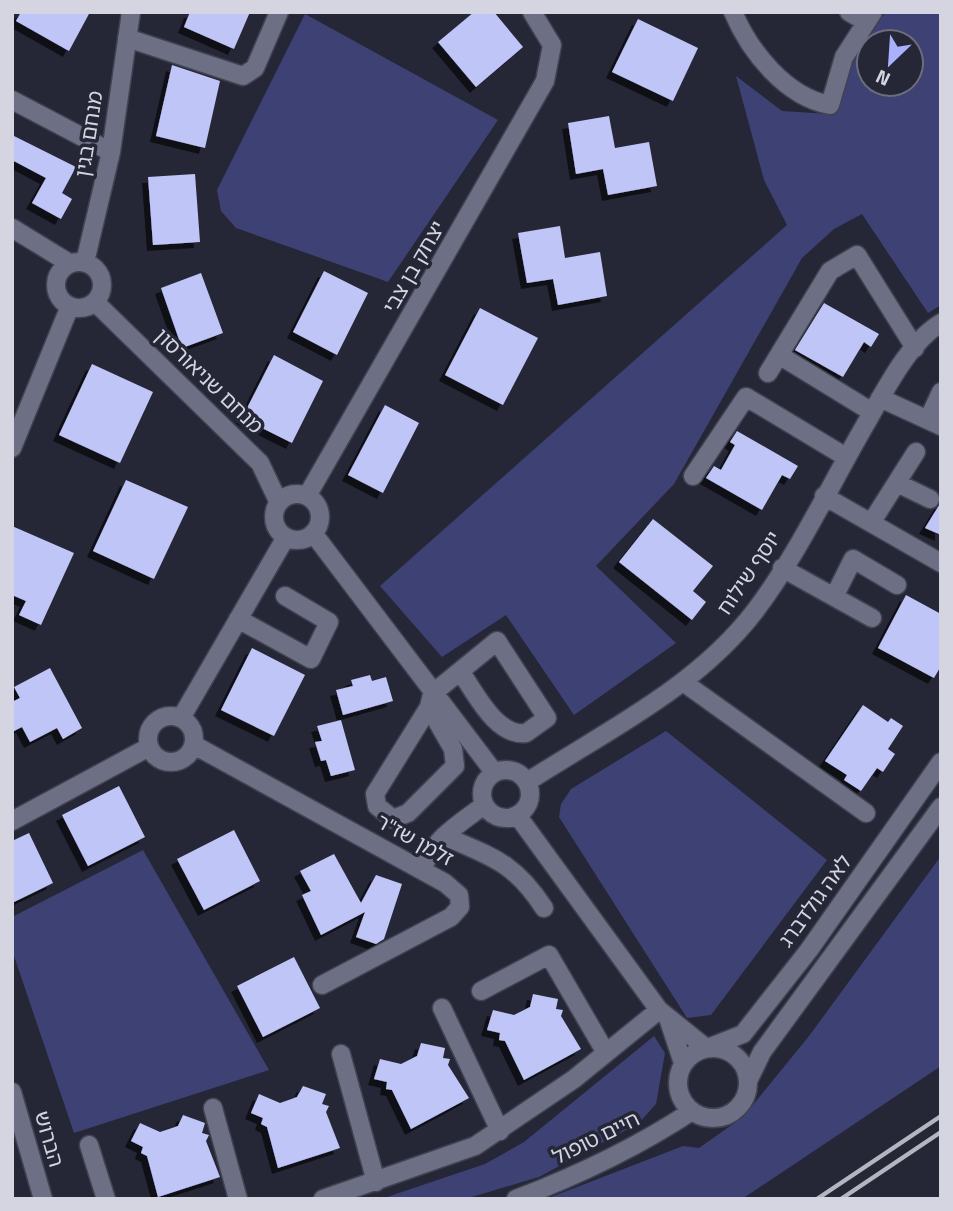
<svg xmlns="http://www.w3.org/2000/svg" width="953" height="1211" viewBox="0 0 953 1211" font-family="'Titillium Web','Noto Sans Hebrew',sans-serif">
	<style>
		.green { fill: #3e4173; fill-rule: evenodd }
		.building { fill: #c0c5f8; filter: url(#shadow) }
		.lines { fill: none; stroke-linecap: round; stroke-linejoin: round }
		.minor-casing { stroke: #414251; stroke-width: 21 }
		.minor { stroke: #6d7084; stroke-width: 18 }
		.rail { stroke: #b3b5c1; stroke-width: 4.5 }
		.labels { text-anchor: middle; stroke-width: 7; stroke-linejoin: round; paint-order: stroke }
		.street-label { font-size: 21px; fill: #d4d5e1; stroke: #252737 }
	</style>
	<defs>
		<filter id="shadow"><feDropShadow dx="-6" dy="6" stdDeviation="0" flood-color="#0009"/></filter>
	</defs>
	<rect width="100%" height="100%" fill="#252737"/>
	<!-- green -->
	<path class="green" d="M886,12H941V305L928,313L862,214L834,229L802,258L674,484L596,566L676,643L574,715L506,615L442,657L380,586L787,225L764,180L736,76L782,111L829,114L839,100L854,50ZM869,42H911V84H869Z
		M305,14L498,120L388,282L236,228L221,211L217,190Z
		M666,731L827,860L711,1015L687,1018L559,817L561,804L571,789Z
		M143,850L269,1070L74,1133L12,950V917Z
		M941,856V1066L742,1199H546L683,1146L699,1148L743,1117L809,1036Z
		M654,1036L665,1053L656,1104L639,1123L539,1177L465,1199H381L485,1164L524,1142Z"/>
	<!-- building -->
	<path class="building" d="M21,12H90L69,51L16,21Z
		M190,12H250L234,49L184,27Z
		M474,12H494L523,47L476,87L438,42Z
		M638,19L698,48L673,101L612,72Z
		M172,65L220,81L205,148L156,136Z
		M609,116L615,148L649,142L657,186L608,195L603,169L576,174L568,123Z
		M12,135L76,167L62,193L72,199L61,219L32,203L46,178L12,160Z
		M195,174L200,242L153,245L148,177Z
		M560,226L565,258L600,252L607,296L558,305L553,279L527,283L518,233Z
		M324,271L368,293L337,355L293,332Z
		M201,273L223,333L182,348L161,288Z
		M824,303L879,334L871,347L864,342L843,377L795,350Z
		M480,308L538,338L503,405L445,375Z
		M274,355L323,381L292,443L242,418Z
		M92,364L153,392L120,463L59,435Z
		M385,405L419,423L383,493L348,475Z
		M737,431L798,466L790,479L782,475L762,510L706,478L714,466L721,470L735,445L730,442Z
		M126,480L188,507L154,579L93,551Z
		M941,502V535L925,528Z
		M653,519L713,566L693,591L706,602L692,620L619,562Z
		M12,526L74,553L41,625L19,615L26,601L12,595Z
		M906,595L941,614V666L934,678L878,648Z
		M252,648L305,675L274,736L221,710Z
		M50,668L82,728L63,739L57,728L30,742L22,727L12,732V702L20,698L14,687Z
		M370,675L372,681L386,677L393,701L343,715L336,690L353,686L351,680Z
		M863,705L888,722L891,718L903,726L888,749L895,754L883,772L877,768L861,791L844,780L847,775L825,761Z
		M341,720L355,770L331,776L326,760L321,761L315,742L322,741L317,726Z
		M119,786L145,837L88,866L62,815Z
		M234,830L260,881L204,910L177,859Z
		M29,833L53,883L12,903V841Z
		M334,854L361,903L376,875L402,884L384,939L376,944L356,937L365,912L321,935L302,895L311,891L300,871Z
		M294,957L320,1008L263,1037L237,986Z
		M533,994L558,999L556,1009L563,1010L561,1016L581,1049L524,1080L505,1041L499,1040L500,1033L487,1030L493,1010L514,1015L530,1007Z
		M421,1043L445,1048L443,1058L450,1059L448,1065L469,1098L411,1129L392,1090L386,1089L387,1082L374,1079L380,1059L401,1064L417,1056Z
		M303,1086L326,1094L322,1104L329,1106L326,1112L340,1148L278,1168L267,1127L261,1124L263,1118L251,1113L259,1094L280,1103L297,1097Z
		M183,1115L205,1123L202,1133L209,1135L206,1141L220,1177L158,1197L147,1156L141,1153L143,1147L131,1141L140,1123L160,1132L178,1126Z"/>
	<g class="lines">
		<defs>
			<path id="minor" d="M733,12C750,52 786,97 830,105L844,57L873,12
				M849,12L866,22
				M127,38L243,76L255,68L279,12
				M12,100L111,152
				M12,228L69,263
				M56 285a23 23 0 1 1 46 0a23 23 0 1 1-46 0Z
				M85,262L111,152L131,12
				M95,302L260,463L279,503
				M779,355L872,412
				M768,373L830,271L857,255L915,348
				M880,398L941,426
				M928,420L941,392
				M12,448L70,306
				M693,476L746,397L846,457
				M897,483L930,499
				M274 517a23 23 0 1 1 46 0a23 23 0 1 1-46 0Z
				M307,496L545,81L552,45L532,12
				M824,496L941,563
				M871,523L916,452
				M313,533L494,772
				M782,568L872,618
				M834,597L853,559L897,585
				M238,619L311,659L329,622L285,596
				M683,682L866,813
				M429,707L453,749L455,766L408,813L393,819L377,806L375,794L429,707L432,694L497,641L547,718L526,733C496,737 475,692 460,671
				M148 739a23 23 0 1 1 46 0a23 23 0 1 1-46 0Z
				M181,718L286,537
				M194,745L445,883L459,895L460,907L451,917L322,985
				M482 794a24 24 0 1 1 48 0a24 24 0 1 1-48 0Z
				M527,782C606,731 697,687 755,611C799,553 831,483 868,420C885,390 910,341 941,323
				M517,815L659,1010L706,1048
				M12,821L149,747
				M444,836C492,857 514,862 544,908
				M423,870C430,840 461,823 484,805
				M481,991L549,955L606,1053
				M442,1008L500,1131
				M669,1021L683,1063
				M710,1047L743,1034L809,950L941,762
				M678 1083a35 35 0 1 1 70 0a35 35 0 1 1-70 0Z
				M341,1054L376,1182
				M748,1081L762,1052L941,807
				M12,1092L43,1199
				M213,1108L238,1199
				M89,1145L106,1199
				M323,1199L475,1146L574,1079L659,1010
				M516,1199C579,1175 636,1148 692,1111"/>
		</defs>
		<!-- minor casing -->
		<use href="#minor" class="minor-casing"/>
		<!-- minor -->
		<use href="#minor" class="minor"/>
		<!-- rail -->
		<path class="rail" d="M817,1199L941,1116
			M841,1199L941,1132"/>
	</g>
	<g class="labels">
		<!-- street labels -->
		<g class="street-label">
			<text transform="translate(89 134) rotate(-81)" y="7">מנחם בגין</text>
			<text transform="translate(414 267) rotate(-60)" y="7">יצחק בן צבי</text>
			<text transform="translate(209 381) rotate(44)" y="7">מנחם שניאורסון</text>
			<text transform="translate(749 573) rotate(-56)" y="7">יוסף שילוח</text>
			<text transform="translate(415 840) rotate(29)" y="7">זלמן שז"ר</text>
			<text transform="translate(815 901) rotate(-54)" y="7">לאה גולדברג</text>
			<text transform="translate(596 1138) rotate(-26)" y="7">חיים טופול</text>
			<text transform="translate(49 1139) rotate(74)" y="7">הברוש</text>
		</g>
	</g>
	<!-- border -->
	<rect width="953" height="1211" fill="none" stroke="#d4d5e1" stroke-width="28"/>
	<!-- north arrow -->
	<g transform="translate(890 63) rotate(205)"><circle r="33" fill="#252737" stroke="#6b6d7b" stroke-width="2"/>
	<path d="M0-5L12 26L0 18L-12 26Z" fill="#a9b0fc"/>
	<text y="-10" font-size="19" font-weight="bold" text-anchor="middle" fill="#d4d5e1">N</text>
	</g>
</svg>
